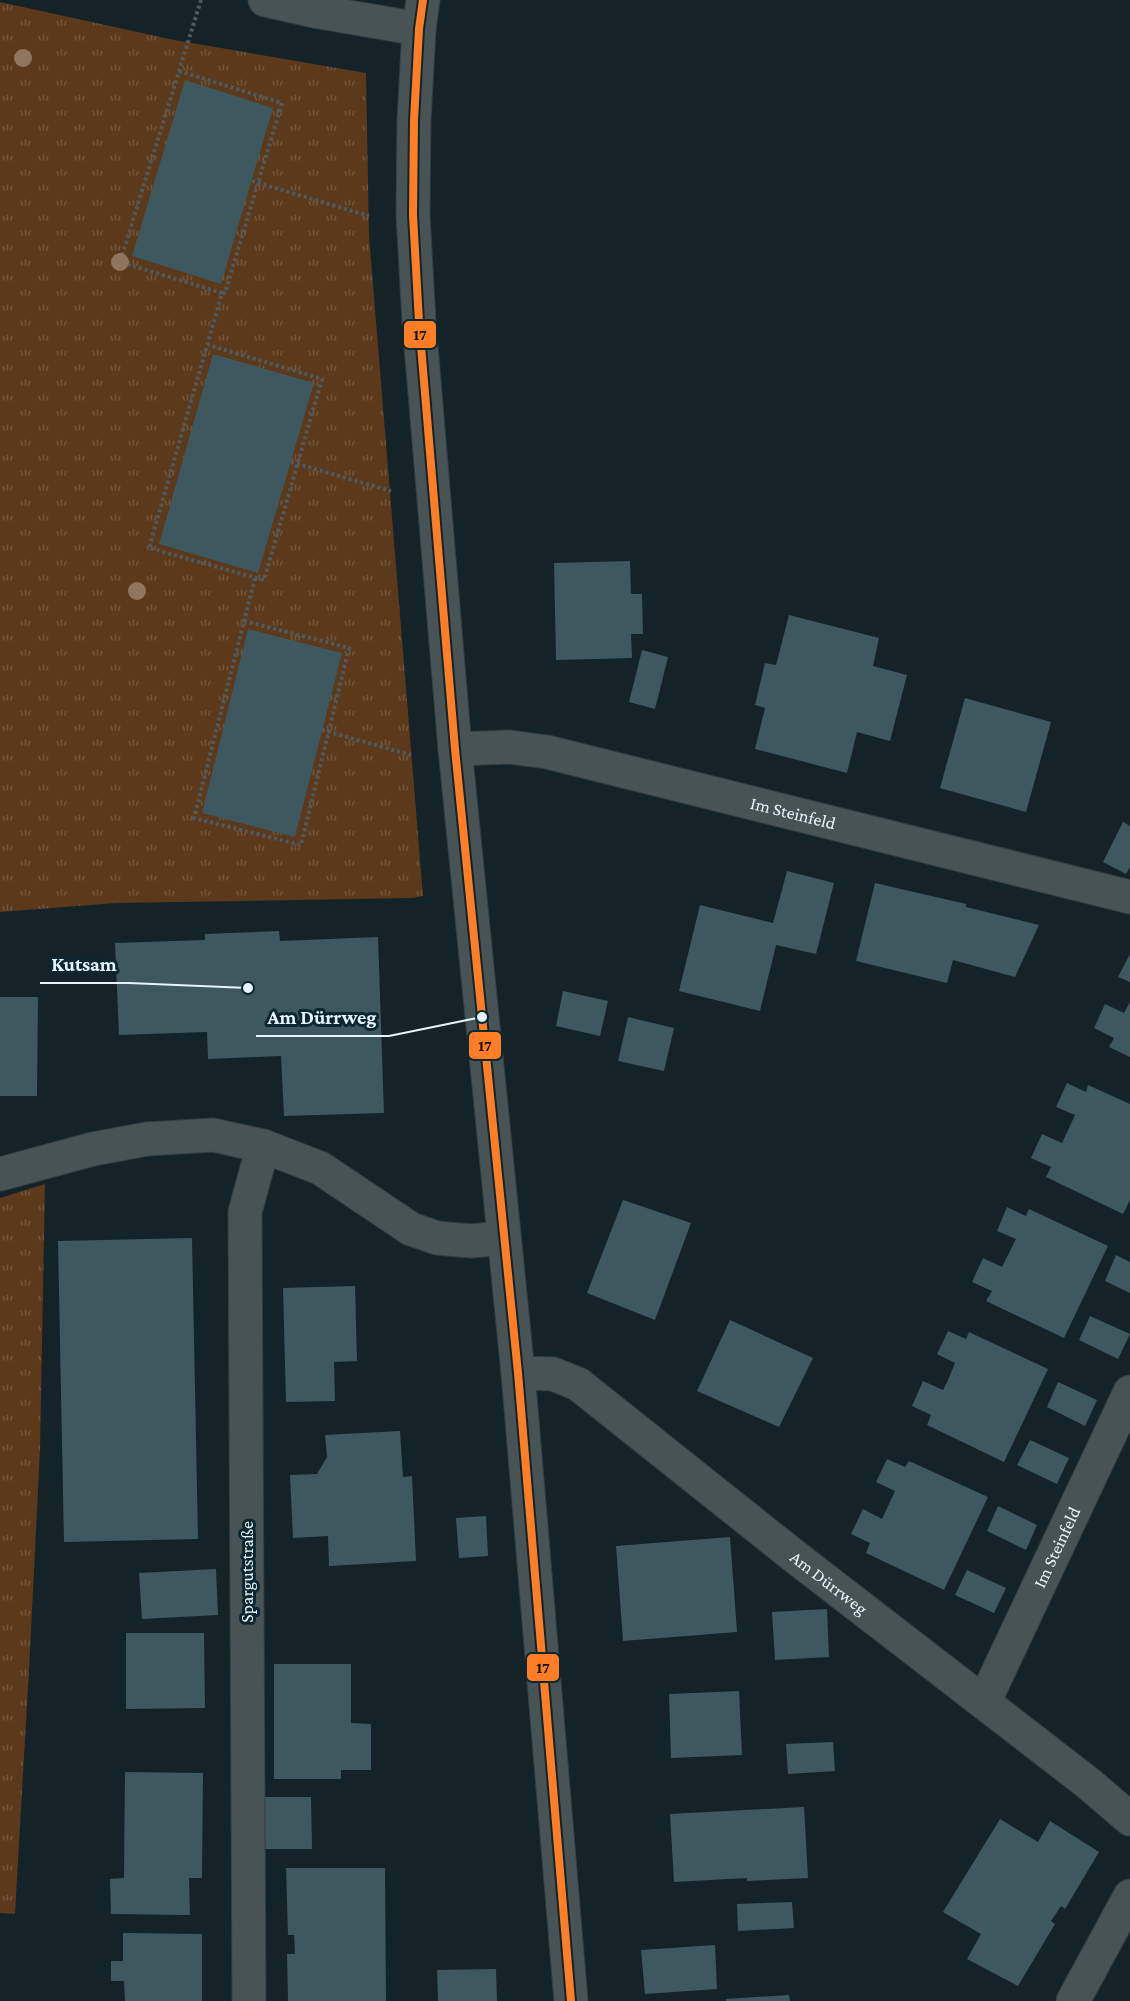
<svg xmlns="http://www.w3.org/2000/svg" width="1130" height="2001" viewBox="0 0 1130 2001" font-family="'Crimson Pro',serif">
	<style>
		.grass { fill: url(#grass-tufts) }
		.building { fill: #3e585f }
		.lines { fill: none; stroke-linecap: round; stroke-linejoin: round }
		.minor-casing { stroke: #343e42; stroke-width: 35 }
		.tertiary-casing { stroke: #343e42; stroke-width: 35 }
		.path { stroke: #50595d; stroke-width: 4; stroke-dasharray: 3 3; stroke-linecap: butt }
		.minor { stroke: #485356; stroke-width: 33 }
		.tertiary { stroke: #485356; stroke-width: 33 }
		.bus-1-casing { stroke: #0c272f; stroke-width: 12 }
		.bus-1 { stroke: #ff7d24; stroke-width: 8 }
		.tree { fill: #90765e }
		.labels { text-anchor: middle; stroke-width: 6; stroke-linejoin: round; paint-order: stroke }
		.street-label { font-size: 18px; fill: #e6f5fb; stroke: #0c272f }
		.leader { fill: none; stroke: #e6f5fb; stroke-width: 2 }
		.callout-dot { fill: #e6f5fb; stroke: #0c272f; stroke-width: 2 }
		.callout-label { font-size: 20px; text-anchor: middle; font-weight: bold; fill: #e6f5fb; stroke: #0c272f; stroke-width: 6; stroke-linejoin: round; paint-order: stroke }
		.line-badge { stroke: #0c272f; stroke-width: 2 }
		.pale-badge-label { font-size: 16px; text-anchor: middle; font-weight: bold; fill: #111 }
	</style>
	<defs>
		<pattern id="grass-tufts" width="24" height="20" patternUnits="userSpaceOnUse" patternTransform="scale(1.5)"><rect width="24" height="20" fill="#5b391a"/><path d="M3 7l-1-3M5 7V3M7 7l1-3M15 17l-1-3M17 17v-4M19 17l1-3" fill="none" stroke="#73563c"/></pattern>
	</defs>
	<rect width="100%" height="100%" fill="#142327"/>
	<!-- grass -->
	<path class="grass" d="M0,2L174,40L366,73L369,236L423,896L412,898L116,903L0,912Z
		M45,1184L40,1449L30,1652L15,1914L0,1913V1198Z"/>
	<!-- building -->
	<path class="building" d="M185,80L273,108L221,284L132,256Z
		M213,354L314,383L258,573L159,544Z
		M630,561L631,594H642L643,634H631L632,658L556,660L554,563Z
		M789,615L879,638L873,666L907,675L890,741L857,732L847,773L755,749L765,708L755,705L765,663L776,665Z
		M248,629L342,653L295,837L202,813Z
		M642,650L668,657L655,709L629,702Z
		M965,698L1051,722L1026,812L940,788Z
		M1123,822L1130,826V867L1126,874L1103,862Z
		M787,871L834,883L816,954L776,945L760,1011L679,991L700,905L773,923Z
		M875,883L966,904V907L1039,925L1015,977L953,960L947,983L856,961Z
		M279,931L280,941L378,937L384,1113L284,1116L281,1056L208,1059L207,1032L119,1035L115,943L205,940V934Z
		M1130,954V982L1118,977Z
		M563,991L608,1001L600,1036L556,1026Z
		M0,997H38L37,1096H0Z
		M1130,1002V1057L1109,1047L1114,1038L1094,1028L1105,1004L1124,1013Z
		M628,1017L674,1028L664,1071L618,1061Z
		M1067,1083L1086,1092L1088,1085L1130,1104V1200L1123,1214L1046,1177L1051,1167L1031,1158L1042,1134L1062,1143L1075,1115L1056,1107Z
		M623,1200L691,1223L655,1320L587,1293Z
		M1007,1207L1026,1216L1029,1209L1108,1246L1064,1338L986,1301L992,1291L972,1282L983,1258L1002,1267L1016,1239L997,1231Z
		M192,1238L198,1539L64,1542L58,1241Z
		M1116,1255L1130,1262V1293L1105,1281Z
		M355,1286L357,1361L334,1362L335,1401L286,1402L283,1288Z
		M1090,1316L1130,1334L1118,1359L1079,1340Z
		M730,1320L813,1358L779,1427L697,1391Z
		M948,1331L966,1339L969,1332L1048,1369L1004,1462L927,1425L931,1415L912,1406L923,1381L943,1390L948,1380L955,1363L937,1354Z
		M1058,1382L1097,1400L1085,1426L1047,1407Z
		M400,1431L403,1477L412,1476L416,1561L329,1566L328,1536L293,1538L290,1475L317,1474L327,1457L325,1435Z
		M1030,1440L1069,1458L1057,1484L1017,1465Z
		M887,1459L905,1467L909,1461L988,1497L944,1590L866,1553L870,1543L851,1534L863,1509L882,1519L895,1491L876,1482Z
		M998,1506L1037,1525L1026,1550L987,1531Z
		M486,1516L488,1556L459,1558L456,1518Z
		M730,1537L737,1632L623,1641L616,1546Z
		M216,1569L218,1615L142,1619L139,1573Z
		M967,1570L1006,1588L994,1613L955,1595Z
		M827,1609L829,1657L775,1660L772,1612Z
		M126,1633H204L205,1708L126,1709Z
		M274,1664H351V1723L371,1724V1770H341V1779H274Z
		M739,1691L742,1755L671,1758L669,1694Z
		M833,1742L835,1771L788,1774L786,1744Z
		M125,1772L203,1773L202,1878H189L190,1915L111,1914L110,1879L124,1878Z
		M265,1797H311L312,1849H265Z
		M804,1807L808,1878L747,1881V1878L674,1882L670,1814Z
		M1000,1819L1038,1842L1050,1821L1099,1852L1065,1909L1061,1906L1051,1921L1055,1924L1018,1986L967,1959L981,1934L943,1912Z
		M286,1868H385L386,2001H288L287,1954H295L294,1935H288Z
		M792,1902L794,1928L738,1931L737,1904Z
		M123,1933L202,1934V2001H125L124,1981H111V1961H123Z
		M715,1945L717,1989L645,1994L641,1950Z
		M496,1969L497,2001H438L437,1970Z
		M789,1995L790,2001H726V1999Z"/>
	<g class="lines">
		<defs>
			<g id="minor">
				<path d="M265,0L314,11L419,29"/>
				<path id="s1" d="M455,749L510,747L547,752L1130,897"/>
				<path d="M0,1174L93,1149L147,1139L213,1135L263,1146L320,1168L411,1229L437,1238L471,1241L504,1238"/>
				<path id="s2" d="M518,1373L553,1374L578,1384L794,1556L1088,1783L1130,1819"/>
				<path id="s3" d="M984,1702L1130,1392"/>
				<path d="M249,2001L245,1212L263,1146"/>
				<path d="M1073,2001L1130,1896"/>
			</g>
			<path id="tertiary" d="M423,0L419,29L414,120L413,215L419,322L455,749L518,1373L571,2001"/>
		</defs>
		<!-- minor casing -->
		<use href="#minor" class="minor-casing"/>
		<!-- tertiary casing -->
		<use href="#tertiary" class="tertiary-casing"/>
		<!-- path -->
		<path class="path" d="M201,0L120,262L222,293L149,548L264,580L322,379L208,345
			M179,71L282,103L225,293H222
			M252,181L369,216
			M291,462L391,491
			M244,621L349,648L301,845L194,818L255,578
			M322,730L411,755"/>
		<!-- minor -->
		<use href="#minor" class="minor"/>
		<!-- tertiary -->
		<use href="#tertiary" class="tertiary"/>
		<defs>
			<path id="bus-1" d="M423,0L419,29L414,120L413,215L419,322L455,749L518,1373L571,2001"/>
		</defs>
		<!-- bus-1 casing -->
		<use href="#bus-1" class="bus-1-casing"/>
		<!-- bus-1 -->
		<use href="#bus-1" class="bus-1"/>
	</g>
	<!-- trees -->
	<g class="tree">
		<circle cx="23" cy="58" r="9"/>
		<circle cx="120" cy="262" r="9"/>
		<circle cx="137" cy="591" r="9"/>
	</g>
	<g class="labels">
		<!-- street labels -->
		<g class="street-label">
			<text dy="6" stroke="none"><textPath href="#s1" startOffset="346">Im Steinfeld</textPath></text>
			<text dy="6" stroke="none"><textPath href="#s3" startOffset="171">Im Steinfeld</textPath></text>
			<text transform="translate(247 1572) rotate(-90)" y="6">Spargutstraße</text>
			<text dy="6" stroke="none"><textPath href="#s2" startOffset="382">Am Dürrweg</textPath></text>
		</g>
	</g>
	<!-- callouts -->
	<path class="leader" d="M248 988L129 983H40M482 1017L389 1036H256"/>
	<g class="callout-dot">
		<circle cx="248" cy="988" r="6"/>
		<circle cx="482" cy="1017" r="6"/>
	</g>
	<g class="callout-label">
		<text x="84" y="971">Kutsam</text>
		<text x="322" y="1024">Am Dürrweg</text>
	</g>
	<g class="line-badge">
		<rect x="403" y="320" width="34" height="29" rx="6" fill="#ff7d24"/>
		<rect x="468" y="1031" width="34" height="29" rx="6" fill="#ff7d24"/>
		<rect x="526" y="1653" width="34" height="29" rx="6" fill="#ff7d24"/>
	</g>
	<g class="pale-badge-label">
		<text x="420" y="340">17</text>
		<text x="485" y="1051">17</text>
		<text x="543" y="1673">17</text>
	</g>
</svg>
